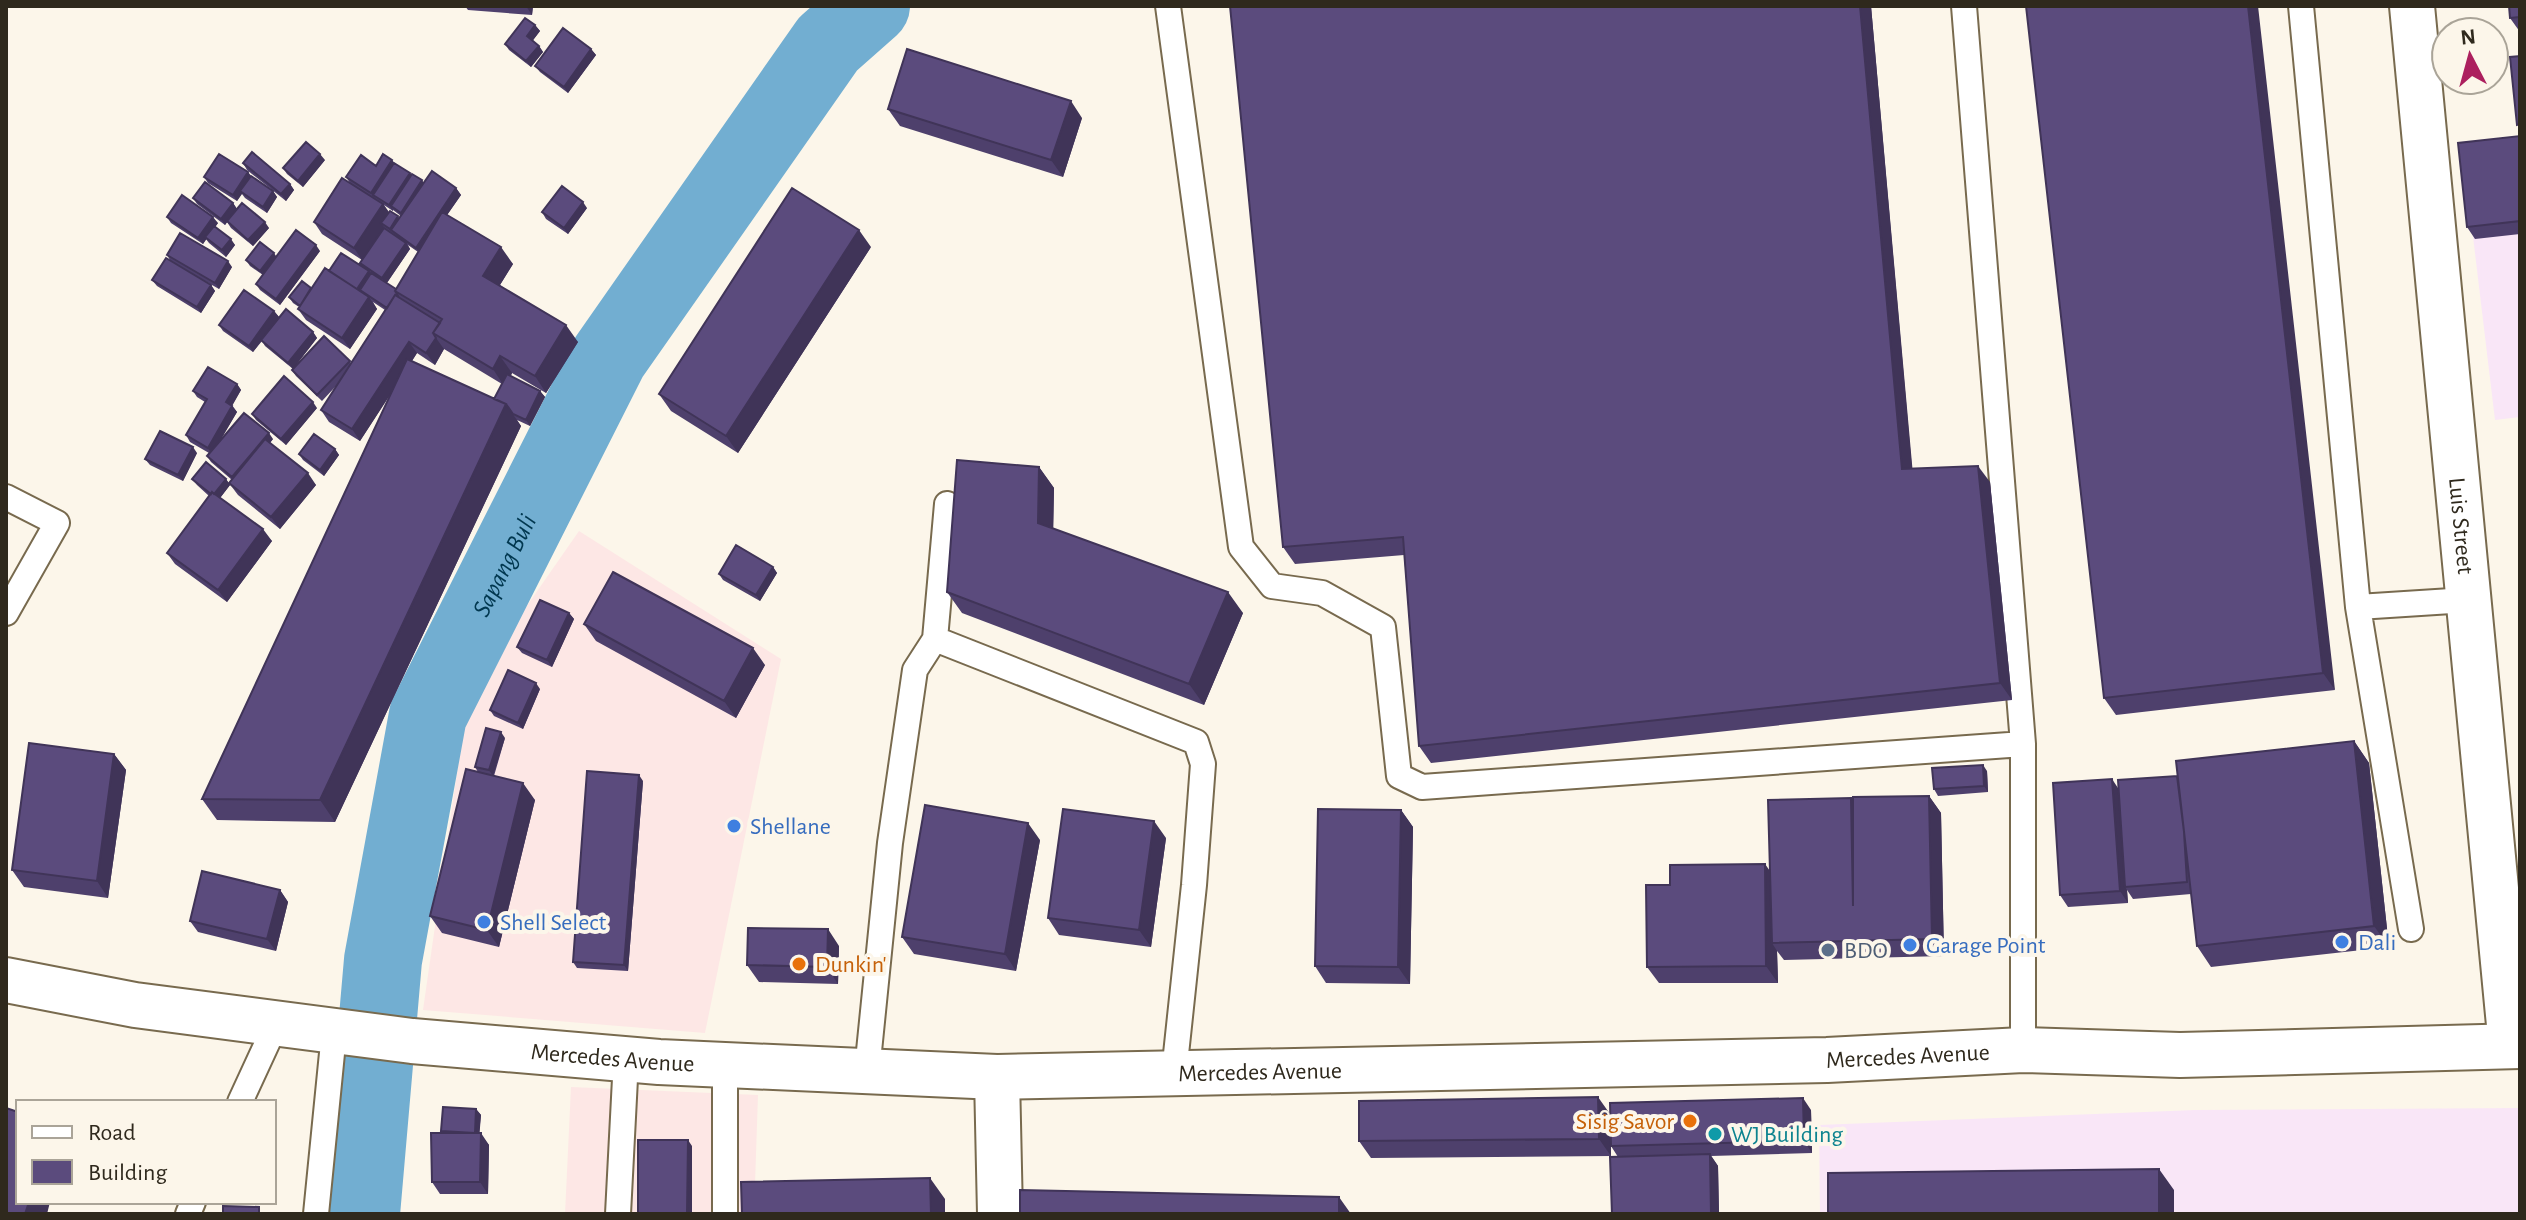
<svg xmlns="http://www.w3.org/2000/svg" width="2526" height="1220" viewBox="0 0 2526 1220" font-family="'Alegreya Sans',sans-serif">
	<style>
		.commercial { fill: #fde7e5 }
		.industrial { fill: #f9e6f7 }
		.lines { fill: none; stroke-linecap: round; stroke-linejoin: round }
		.river { stroke: #72aed1; stroke-width: 78 }
		.service-casing { stroke: #786a4e; stroke-width: 28 }
		.minor-casing { stroke: #786a4e; stroke-width: 48 }
		.tertiary-casing { stroke: #786a4e; stroke-width: 48 }
		.secondary-casing { stroke: #786a4e; stroke-width: 48 }
		.service { stroke: #fff; stroke-width: 24 }
		.minor { stroke: #fff; stroke-width: 44 }
		.tertiary { stroke: #fff; stroke-width: 44 }
		.secondary { stroke: #fff; stroke-width: 44 }
		.wall { fill: #4e406c; fill-rule: evenodd }
		.shaded-wall { fill: #403458 }
		.building { fill: #5b4b7d; stroke: #403458; stroke-width: 2 }
		.shop-dot { fill: #3f7fe0; stroke: #fcf6ea; stroke-width: 3 }
		.service-dot { fill: #5c6f8a; stroke: #fcf6ea; stroke-width: 3 }
		.food-dot { fill: #e8710a; stroke: #fcf6ea; stroke-width: 3 }
		.culture-dot { fill: #0f9aa8; stroke: #fcf6ea; stroke-width: 3 }
		.labels { text-anchor: middle; stroke-width: 8; stroke-linejoin: round; paint-order: stroke }
		.street-label { font-size: 24px; fill: #2f291d; stroke: #fcf6ea }
		.shop-label { font-size: 24px; fill: #366cbe; stroke: #fcf6ea; text-anchor: start }
		.service-label { font-size: 24px; fill: #4e5e75; stroke: #fcf6ea; text-anchor: start }
		.food-label { font-size: 24px; fill: #c56008; stroke: #fcf6ea; text-anchor: start }
		.culture-label { font-size: 24px; fill: #0d838f; stroke: #fcf6ea; text-anchor: start }
		.water-label { font-size: 26px; font-style: italic; fill: #01374f; stroke: #fcf6ea }
	</style>
	<rect width="100%" height="100%" fill="#fcf6ea"/>
	<!-- commercial -->
	<path class="commercial" d="M579,531L781,659L705,1033L423,1010L469,689Z
		M571,1087L758,1095L754,1214H565Z"/>
	<!-- industrial -->
	<path class="industrial" d="M2520,147V417L2495,420L2463,153Z
		M2520,1108V1214H1820L1819,1125L2195,1110Z"/>
	<g class="lines">
		<!-- river -->
		<path class="river" id="s1" d="M361,1214L383,960L428,715L609,357L828,44L871,6"/>
		<defs>
			<path id="service" d="M1168,6L1241,547L1272,586L1322,593L1383,627L1399,776L1422,787L2023,744L1964,6
				M2301,6L2358,607L2411,929
				M6,497L57,523L6,613
				M2358,607L2467,600
				M935,639L947,504
				M2023,744V1050
				M867,1071L890,843L915,670L935,639L1196,742L1203,764L1194,885L1174,1073
				M240,1102L276,1024
				M188,1214L193,1202
				M316,1214L334,1033
				M618,1214L626,1059
				M725,1214V1065"/>
			<path id="minor" d="M997,1077L1000,1214"/>
			<g id="tertiary">
				<path id="s2" d="M2412,6L2511,1046"/>
			</g>
			<g id="secondary">
				<path id="s3" d="M6,980L135,1005L412,1041L659,1062L997,1077L1827,1060L2023,1050L2180,1055L2520,1046"/>
			</g>
		</defs>
		<!-- service casing -->
		<use href="#service" class="service-casing"/>
		<!-- minor casing -->
		<use href="#minor" class="minor-casing"/>
		<!-- tertiary casing -->
		<use href="#tertiary" class="tertiary-casing"/>
		<!-- secondary casing -->
		<use href="#secondary" class="secondary-casing"/>
		<!-- service -->
		<use href="#service" class="service"/>
		<!-- minor -->
		<use href="#minor" class="minor"/>
		<!-- tertiary -->
		<use href="#tertiary" class="tertiary"/>
		<!-- secondary -->
		<use href="#secondary" class="secondary"/>
	</g>
	<!-- wall -->
	<path class="wall" d="M465,6H533L532,15L468,10Z
		M1871,6L1912,469L1990,482L2012,700L1431,763L1419,746L1404,555L1295,564L1283,547Z
		M2026,6L2335,690L2116,715L2104,698Z
		M2520,6V32L2510,18Z
		M535,25L540,31L532,41L539,46L543,52L531,67L509,50L505,44Z
		M591,49L596,55L568,93L540,72L535,66Z
		M888,109L1082,118L1063,177L900,126Z
		M2520,136V234L2475,239L2467,227Z
		M325,160L303,187L287,174L283,168Z
		M243,163L290,184L294,190L286,201L247,170Z
		M394,163L424,183L456,188L461,195L447,215L513,264L500,285L578,342L546,393L512,373L511,376L540,391L545,397L530,426L517,420L521,426L335,822L217,820L202,799L390,395L360,441L329,422L321,410L336,386L322,401L296,376L292,370L324,336L351,363L385,310L373,302L377,309L350,349L306,320L298,309L299,307L293,303L289,297L311,288L329,271L363,267L360,263L362,260L322,234L314,222L350,183L346,177L376,166ZM384,205L393,211V210L401,216L400,218L389,212ZM408,245L418,252L396,289L387,283L410,249ZM444,349L502,384L494,399L412,361L417,353L435,365Z
		M248,172L251,176L273,191L277,197L267,213L245,198L242,194L237,201L208,183L204,177Z
		M193,198L233,203L237,209L269,228L253,246L231,228L227,222L225,225L197,204Z
		M587,208L568,234L546,219L542,212Z
		M167,217L218,223L215,227L235,245L226,257L209,243L206,239L203,244L171,223Z
		M871,247L738,453L671,411L659,394Z
		M320,251L280,305L260,290L256,284L263,275L250,266L246,260Z
		M167,255L232,267L219,289L205,281L211,285L215,291L201,313L157,286L152,280L170,260Z
		M274,311L279,317L270,329L313,332L317,338L293,369L265,346L262,341L253,352L223,331L219,325Z
		M237,384L241,390L232,405L237,412L220,440L273,439L270,443L316,485L280,529L238,495L229,483L232,480L211,462L207,456L209,453L190,442L186,435L205,402L197,397L193,391Z
		M317,408L286,445L256,420L252,414Z
		M335,449L339,455L324,476L303,460L299,454Z
		M197,453L183,481L150,465L145,459Z
		M1039,467L1054,488L1053,529L1243,613L1204,705L962,613L947,592Z
		M192,479H226L230,485L220,498L272,541L227,602L175,564L167,553L209,496L197,485Z
		M773,567L777,573L760,601L723,580L719,574Z
		M569,613L574,619L552,667L522,653L517,647Z
		M584,624L765,665L736,718L596,641Z
		M540,689L523,729L494,716L490,710Z
		M505,738L494,776L535,800L499,947L442,933L430,916L478,772L475,767Z
		M2354,741L2369,763L2389,947L2211,967L2197,946L2191,894L2133,899L2127,890L2128,903L2068,907L2060,895L2118,788Z
		M114,754L126,770L108,898L24,887L12,870Z
		M1987,771L1988,792L1938,796L1934,789Z
		M643,781L628,971L577,968L573,962Z
		M1929,796L1941,813L1944,956L1784,960L1777,951L1778,983H1659L1647,967L1670,885L1770,871L1853,801Z
		M1401,810L1413,827L1410,984L1326,983L1315,966Z
		M1166,838L1151,947L1059,935L1048,918Z
		M1040,840L1016,971L914,954L902,937Z
		M280,890L288,902L276,951L198,932L190,921Z
		M839,946L838,984L759,982L747,965Z
		M476,1109L481,1115L479,1133L489,1145L488,1194H440L432,1182L443,1133L441,1131Z
		M1811,1110L1812,1153L1711,1156L1718,1166L1719,1214H1612L1618,1157L1611,1146V1156L1371,1158L1359,1141L1610,1114Z"/>
	<!-- shaded-wall -->
	<path class="shaded-wall" d="M526,6H533L532,15Z
		M1860,6H1871L1914,486L1902,469Z
		M2248,6H2258L2335,690L2323,673Z
		M535,25L540,31L531,43L527,36Z
		M539,46L543,52L531,67L526,61Z
		M591,49L596,55L568,93L564,87Z
		M1071,101L1082,118L1063,177L1051,160Z
		M320,154L325,160L303,187L298,181Z
		M392,160L397,166L373,195L375,199L371,193Z
		M248,172L252,178L237,201L233,195Z
		M410,173L414,179L391,206L393,210V211L389,205Z
		M422,180L426,187L405,219L401,213Z
		M290,184L294,190L286,201L281,194Z
		M456,188L461,195L420,254L416,248Z
		M273,191L277,197L267,213L263,207Z
		M583,202L587,208L568,234L564,228Z
		M233,203L237,209L225,225L221,219Z
		M383,204L391,216L381,223L384,227L362,260L354,248Z
		M213,217L218,223L203,244L198,238Z
		M265,222L269,228L253,246L248,240Z
		M859,230L871,247L738,453L726,436Z
		M231,239L235,245L226,257L222,250Z
		M406,243L410,249L386,284L382,278Z
		M316,245L320,251L280,305L276,299Z
		M501,247L513,264L495,293L483,276Z
		M274,253L278,259L264,277L260,271Z
		M228,261L232,267L219,289L215,283Z
		M369,271L373,278L363,292L357,290Z
		M211,285L215,291L201,313L197,307Z
		M369,297L377,309L350,349L342,338Z
		M274,311L279,317L253,352L249,346Z
		M566,325L578,342L546,393L535,376Z
		M313,332L317,338L293,369L288,363Z
		M436,338L444,349L435,365L426,353Z
		M409,342L417,353L360,441L352,429Z
		M500,356L512,373L504,386L493,369Z
		M237,384L241,390L231,408L226,402Z
		M540,391L545,397L530,426L526,420Z
		M313,402L317,408L286,445L281,439Z
		M506,404L521,426L335,822L320,800Z
		M232,406L237,412L212,455L208,448Z
		M269,433L273,439L236,483L232,477Z
		M193,447L197,453L183,481L178,475Z
		M335,449L339,455L324,476L320,470Z
		M1978,466L1990,482L2012,700L2000,683Z
		M1039,467L1054,488L1053,544L1038,523Z
		M308,473L316,485L280,529L271,517Z
		M226,479L230,485L217,502L213,495Z
		M263,529L272,541L227,602L218,590Z
		M773,567L777,573L760,601L756,595Z
		M1228,592L1243,613L1204,705L1189,684Z
		M569,613L574,619L552,667L547,660Z
		M753,648L765,665L736,718L724,701Z
		M536,683L540,689L523,729L518,723Z
		M501,732L505,738L493,776L489,770Z
		M2354,741L2369,763L2389,947L2374,926Z
		M114,754L126,770L108,898L97,881Z
		M1983,765L1987,771L1988,792L1984,786Z
		M639,775L643,781L628,971L624,965Z
		M2112,779L2120,791L2125,887L2127,890L2128,903L2120,891Z
		M523,783L535,800L499,947L487,930Z
		M1929,796L1941,813L1944,956L1932,939Z
		M1851,798L1862,814L1853,906Z
		M1401,810L1413,827L1410,984L1398,967Z
		M1154,821L1166,838L1151,947L1139,930Z
		M1028,823L1040,840L1016,971L1005,954Z
		M1765,864L1777,881L1772,943L1777,951L1778,983L1766,966Z
		M280,890L288,902L276,951L267,939Z
		M828,929L839,946L838,984L827,967Z
		M1598,1097L1610,1114L1611,1156L1599,1139Z
		M1803,1098L1811,1110L1812,1153L1804,1141Z
		M476,1109L481,1115L479,1140L475,1133Z
		M481,1133L489,1145L488,1194L480,1182Z
		M688,1140L692,1146V1214H687Z
		M1710,1154L1718,1166L1719,1214H1711Z
		M2159,1169L2174,1190V1214H2159Z
		M930,1178L945,1199V1214H931Z
		M1339,1197L1351,1214H1339Z
		M29,1202H50L47,1214H25Z"/>
	<!-- building -->
	<path class="building" d="M1230,6H1860L1902,469L1978,466L2000,683L1419,746L1403,537L1283,547Z
		M2026,6H2248L2323,673L2104,698Z
		M2509,6H2520V17L2510,18Z
		M525,18L535,25L527,36L539,46L526,61L505,44Z
		M563,28L591,49L564,87L535,66Z
		M907,49L1071,101L1051,160L888,109Z
		M2520,56V124L2517,125L2510,57Z
		M2520,136V221L2467,227L2458,143Z
		M306,142L320,154L298,181L283,168Z
		M252,152L290,184L281,194L243,163Z
		M219,154L248,172L233,195L204,177Z
		M383,154L392,160L371,193L346,177L361,155L376,166Z
		M394,163L410,173L389,205L373,195Z
		M432,171L456,188L416,248L391,230Z
		M412,174L422,180L401,213L391,206Z
		M251,176L273,191L263,207L240,191Z
		M342,178L383,204L354,248L314,222Z
		M205,182L233,203L221,219L193,198Z
		M562,186L583,202L564,228L542,212Z
		M792,188L859,230L726,436L659,394Z
		M182,195L213,217L198,238L167,217Z
		M242,203L265,222L248,240L227,221Z
		M390,211L398,216L390,229L381,223Z
		M442,212L501,247L483,276L566,325L535,376L500,356L493,369L433,333L442,319L395,291Z
		M214,226L231,239L222,250L205,237Z
		M384,228L406,243L382,278L360,263Z
		M296,230L316,245L276,299L256,284Z
		M180,233L228,261L215,283L167,255Z
		M260,242L274,253L260,271L246,260Z
		M341,253L369,271L357,289L329,271Z
		M166,258L211,285L197,307L152,280Z
		M325,268L369,297L342,338L298,309Z
		M371,273L396,289L395,291L398,296L395,295L387,308L360,290Z
		M302,281L311,288L300,306L289,297Z
		M244,290L274,311L249,346L219,325Z
		M395,295L440,323L433,333L436,338L426,353L409,342L352,429L321,410Z
		M286,309L313,332L288,363L261,340Z
		M324,336L350,361L317,395L292,370Z
		M407,359L506,404L320,800L202,799Z
		M208,367L237,384L226,402L232,406L208,448L186,435L207,399L193,391Z
		M507,374L540,391L526,420L513,414L506,404L494,399Z
		M284,376L313,402L281,439L252,414Z
		M244,413L269,433L232,477L207,456Z
		M160,431L193,447L178,475L145,459Z
		M314,434L335,449L320,470L299,454Z
		M265,439L308,473L271,517L229,483Z
		M957,460L1039,467L1038,523L1228,592L1189,684L947,592Z
		M206,462L226,479L214,494L212,492L211,494L192,479Z
		M212,492L263,529L218,590L167,553Z
		M736,545L773,567L756,595L719,574Z
		M613,572L753,648L724,701L584,624Z
		M540,600L569,613L547,660L517,647Z
		M508,670L536,683L518,723L490,710Z
		M486,728L501,732L489,770L475,767Z
		M2354,741L2374,926L2197,946L2176,761Z
		M29,743L114,754L97,881L12,870Z
		M1983,765L1984,786L1934,789L1932,768Z
		M466,769L523,783L487,930L430,916Z
		M587,771L639,775L624,965L573,962Z
		M2177,776L2184,832L2187,882L2125,887L2118,780Z
		M2112,779L2120,891L2060,895L2053,783Z
		M1929,796L1932,939L1772,943L1768,800L1851,798L1853,906V797Z
		M925,805L1028,823L1005,954L902,937Z
		M1063,809L1154,821L1139,930L1048,918Z
		M1318,809L1401,810L1398,967L1315,966Z
		M1765,864L1766,966L1647,967L1646,885H1670V865Z
		M202,871L280,890L267,939L190,921Z
		M748,928L828,929L827,967L747,965Z
		M1598,1097L1599,1139L1359,1141V1101Z
		M1803,1098L1804,1141L1611,1146L1610,1103Z
		M443,1107L476,1109L475,1133L441,1131Z
		M6,1108L18,1112V1202H29L25,1214H6Z
		M431,1133H481L480,1182H432Z
		M638,1140H688L687,1214H638Z
		M1710,1154L1711,1214H1612L1610,1157Z
		M2159,1169V1214H1828V1173Z
		M930,1178L931,1214H742L741,1182Z
		M1020,1190L1339,1197V1214H1020Z
		M223,1206L259,1207V1214H223Z"/>
	<!-- markers -->
	<g class="shop-dot">
		<circle cx="734" cy="826" r="8"/>
		<circle cx="484" cy="922" r="8"/>
		<circle cx="2342" cy="942" r="8"/>
		<circle cx="1910" cy="945" r="8"/>
	</g>
	<circle class="service-dot" cx="1828" cy="950" r="8"/>
	<g class="food-dot">
		<circle cx="799" cy="964" r="8"/>
		<circle cx="1690" cy="1121" r="8"/>
	</g>
	<circle class="culture-dot" cx="1715" cy="1134" r="8"/>
	<g class="labels">
		<!-- street labels -->
		<g class="street-label">
			<text dy="8" stroke="none"><textPath href="#s2" startOffset="522">Luis Street</textPath></text>
			<text dy="8" stroke="none"><textPath href="#s3" startOffset="1908">Mercedes Avenue</textPath></text>
			<text dy="8" stroke="none"><textPath href="#s3" startOffset="612">Mercedes Avenue</textPath></text>
			<text dy="8" stroke="none"><textPath href="#s3" startOffset="1260">Mercedes Avenue</textPath></text>
		</g>
		<!-- shop labels -->
		<g class="shop-label">
			<text x="750" y="834">Shellane</text>
			<text x="500" y="930">Shell Select</text>
			<text x="2358" y="950">Dali</text>
			<text x="1926" y="953">Garage Point</text>
		</g>
		<!-- service labels -->
		<g class="service-label">
			<text x="1844" y="958">BDO</text>
		</g>
		<!-- food labels -->
		<g class="food-label">
			<text x="815" y="972">Dunkin'</text>
			<text x="1674" y="1129" text-anchor="end">Sisig Savor</text>
		</g>
		<!-- culture labels -->
		<g class="culture-label">
			<text x="1731" y="1142">WJ Building</text>
		</g>
		<!-- water labels -->
		<g class="water-label">
			<text dy="9" stroke="none"><textPath href="#s1" startOffset="672">Sapang Buli</textPath></text>
		</g>
	</g>
	<!-- border -->
	<rect width="2526" height="1220" fill="none" stroke="#2f291d" stroke-width="16"/>
	<!-- legend -->
	<rect x="16" y="1100" width="260" height="104" fill="#fcf6ea" stroke="#aaa498" stroke-width="2"/>
	<rect x="32" y="1126" width="40" height="12" fill="#ffffff" stroke="#aaa498" stroke-width="2"/>
	<text x="88" y="1140" font-size="24" fill="#2f291d">Road</text>
	<rect x="32" y="1160" width="40" height="24" fill="#5b4b7d" stroke="#aaa498" stroke-width="2"/>
	<text x="88" y="1180" font-size="24" fill="#2f291d">Building</text>
	<!-- north arrow -->
	<g transform="translate(2470 56) rotate(354)"><circle r="38" fill="#fcf6ea" stroke="#aaa498" stroke-width="2"/>
	<path d="M0-6L14 30L0 20L-14 30Z" fill="#ac1f5e"/>
	<text y="-12" font-size="22" font-weight="bold" text-anchor="middle" fill="#2f291d">N</text>
	</g>
</svg>
